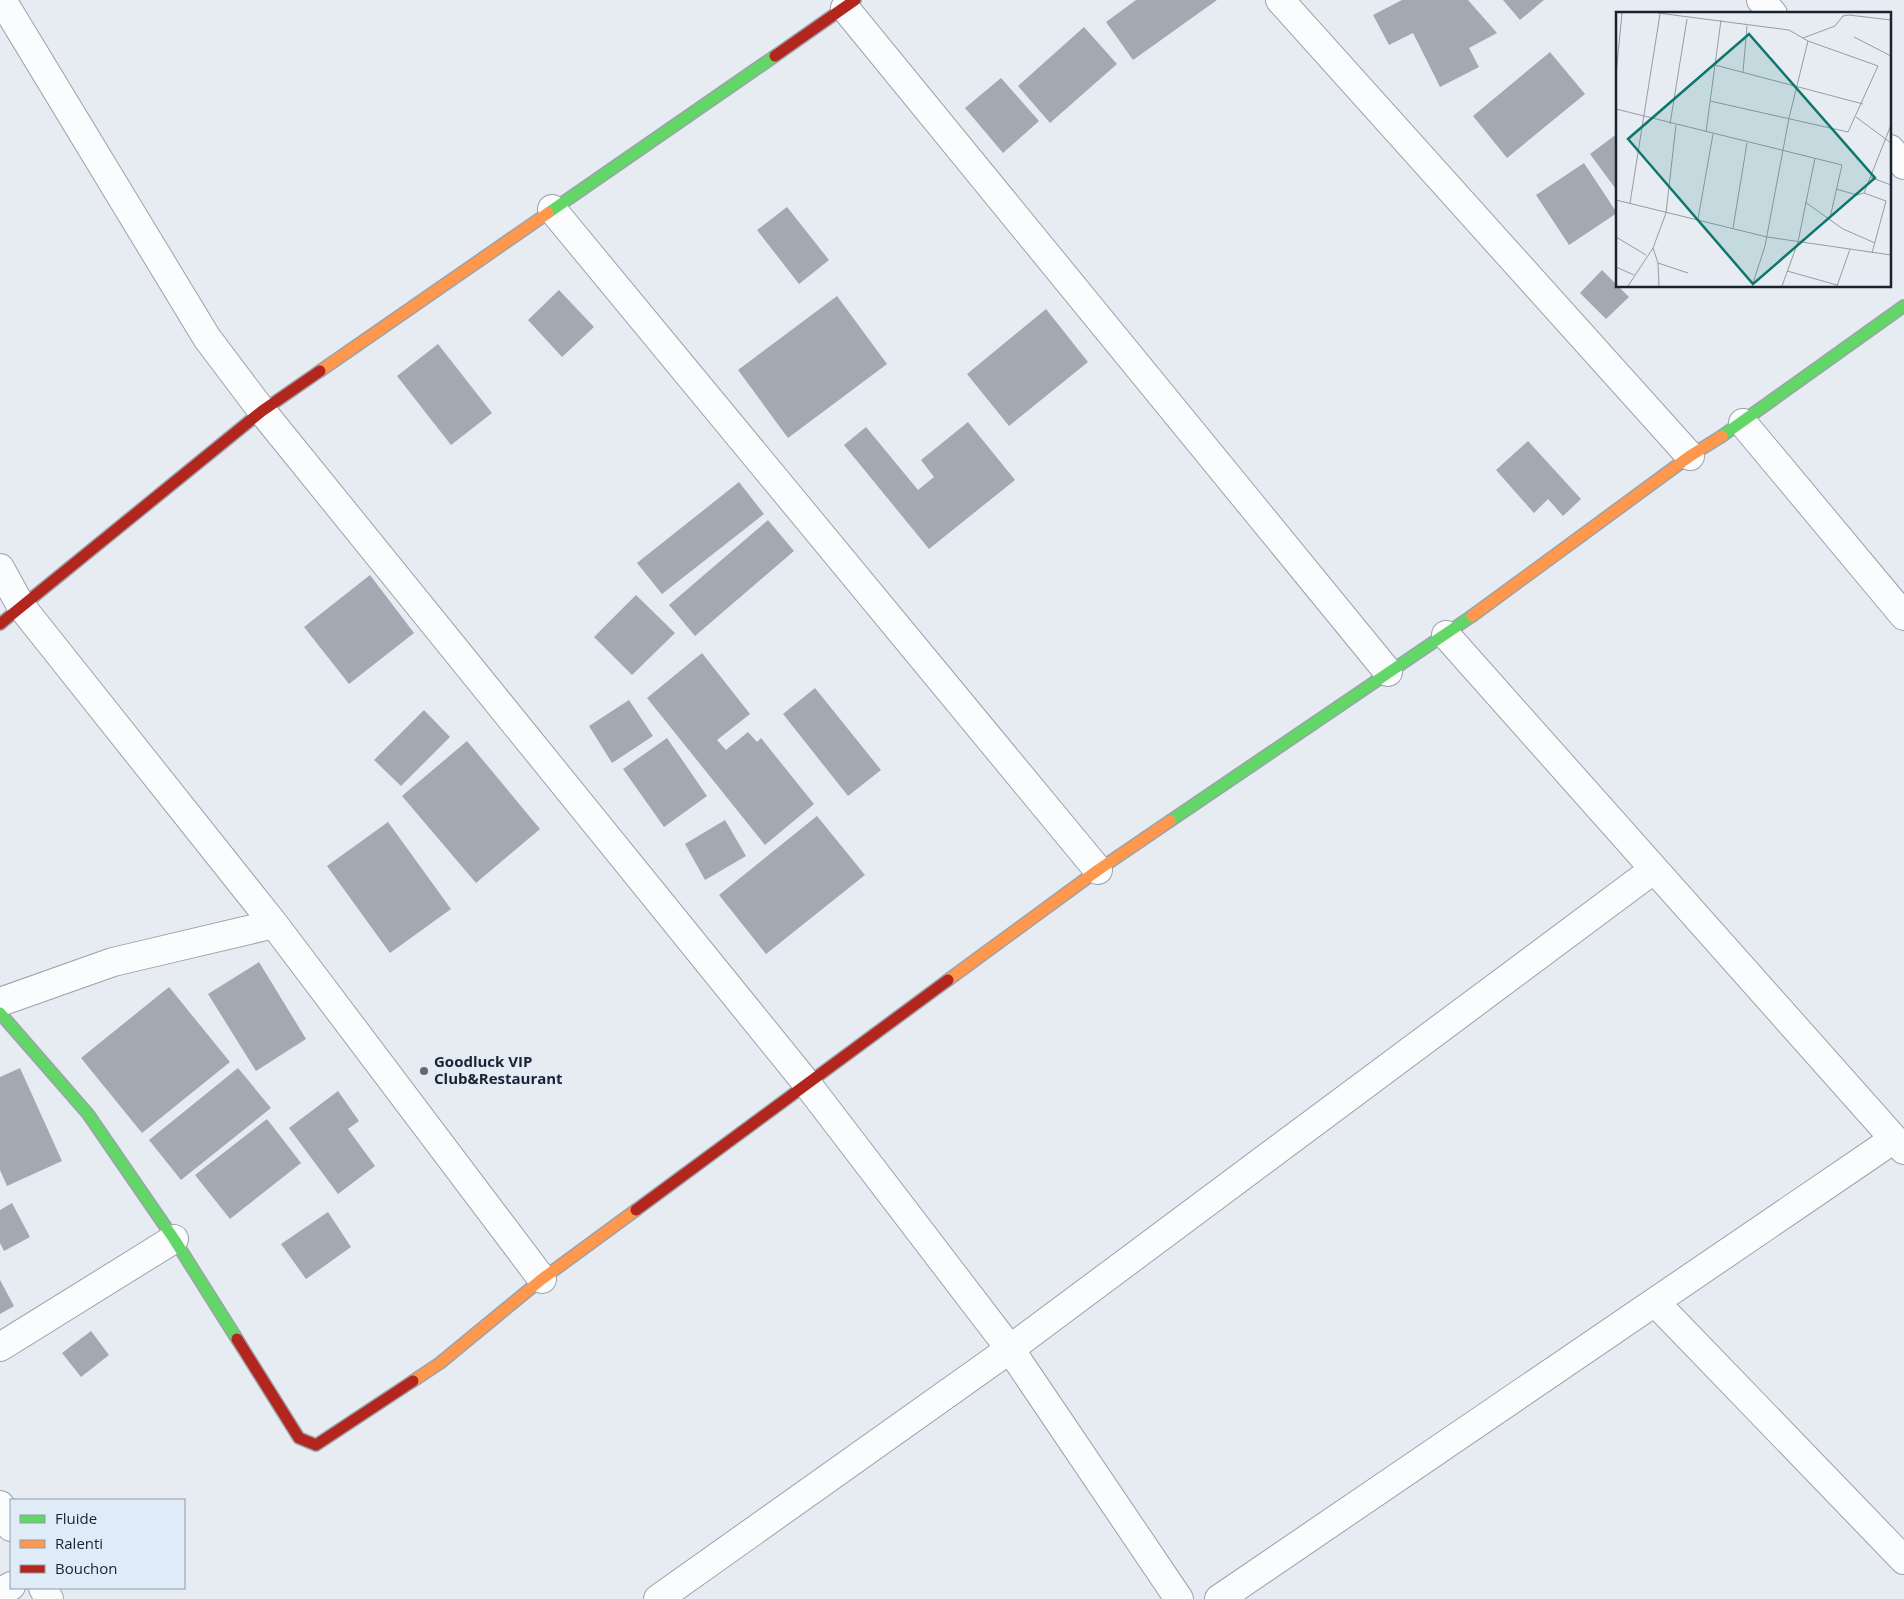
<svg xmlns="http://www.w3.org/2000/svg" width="1904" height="1599" viewBox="0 0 1904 1599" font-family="'Open Sans',sans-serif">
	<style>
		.building { fill: #a2a9b2 }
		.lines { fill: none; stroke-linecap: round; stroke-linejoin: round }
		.street-casing { stroke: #9ba2aa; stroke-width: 30 }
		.fast-casing { stroke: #9ba2aa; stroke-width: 14 }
		.slow-casing { stroke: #9ba2aa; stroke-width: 14 }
		.jam-casing { stroke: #9ba2aa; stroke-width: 14 }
		.street { stroke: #fbfcfd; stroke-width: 28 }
		.fast { stroke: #63d668; stroke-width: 11 }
		.slow { stroke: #ff974d; stroke-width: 11 }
		.jam { stroke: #b3261e; stroke-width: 11 }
		.poi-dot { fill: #616973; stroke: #e0ebf8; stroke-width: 2 }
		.labels { text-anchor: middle; stroke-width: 4; stroke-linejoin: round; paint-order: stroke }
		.poi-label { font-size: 15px; font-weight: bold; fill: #19232f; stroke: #e0ebf8; text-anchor: start }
		.inset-road { fill: none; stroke: #949ca4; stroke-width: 1 }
		.view { fill: #0f766e; fill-opacity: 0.15; stroke: #0f766e; stroke-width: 2.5 }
		.inset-edge { fill: none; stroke: #19232f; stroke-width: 2.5 }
	</style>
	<rect width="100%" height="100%" fill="#e6ecf2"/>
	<!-- building -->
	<path class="building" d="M1136,0H1217L1133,60L1106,22Z
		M1402,0H1468L1497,33L1469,48L1479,67L1440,87L1413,33L1389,45L1373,15Z
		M1503,0H1544L1520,20Z
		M1084,27L1117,64L1050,123L1018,86Z
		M1550,52L1585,94L1507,158L1473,116Z
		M1001,78L1039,121L1003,153L965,108Z
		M1618,133V192L1590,154Z
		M1584,163L1617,213L1569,245L1536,195Z
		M787,207L829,260L799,284L757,230Z
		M1602,270L1629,297L1606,319L1580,293Z
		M559,290L594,327L562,357L528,320Z
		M837,296L887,364L788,438L738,370Z
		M1046,309L1088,362L1009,426L967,374Z
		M438,344L492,413L451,445L397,376Z
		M968,422L1015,480L929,549L844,445L866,427L918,490L934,477L921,460Z
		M1528,441L1581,499L1563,516L1548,499L1534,513L1496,470Z
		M739,482L764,514L662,594L637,563Z
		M768,520L794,551L695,636L669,605Z
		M370,575L414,633L349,684L304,627Z
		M636,595L675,633L632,675L594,637Z
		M702,653L750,714L717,740L726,750L748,732L757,742L761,738L814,804L765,845L647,698Z
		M815,688L881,770L848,796L783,714Z
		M629,700L653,736L612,763L589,726Z
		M424,710L450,737L401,786L374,760Z
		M667,738L707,796L664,827L623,769Z
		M467,741L540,829L476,883L402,796Z
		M817,816L865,875L766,954L719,895Z
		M725,820L746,856L705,880L685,844Z
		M388,822L451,909L390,953L327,866Z
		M259,962L306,1039L256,1071L208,994Z
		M169,987L230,1062L142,1133L81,1058Z
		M20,1068L62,1161L7,1186L0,1170V1077Z
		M238,1068L271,1108L181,1180L149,1140Z
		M338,1091L359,1121L348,1129L375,1166L338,1194L289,1128Z
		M267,1119L301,1163L230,1219L195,1175Z
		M12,1203L30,1237L4,1251L0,1243V1210Z
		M328,1212L351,1247L306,1279L281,1244Z
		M0,1280L14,1306L0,1314Z
		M91,1331L109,1355L81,1377L62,1353Z"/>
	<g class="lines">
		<defs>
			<path id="street" d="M2,0L207,338L262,411L808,1085L1010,1349L1179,1599
				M1280,0L1690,456
				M1761,0L1773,14
				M845,8L1388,672
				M1890,149L1904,165
				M552,209L1098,870
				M1743,423L1904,616
				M0,568L21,606L274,924L542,1279
				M1446,635L1904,1150
				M0,1002L113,962L274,924
				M1655,1302L1904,1560
				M0,1347L174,1239
				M0,1505L11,1527
				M43,1588L49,1599
				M0,1593L11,1586
				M658,1599L1010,1349L1653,870
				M1219,1599L1894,1139"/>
			<path id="fast" d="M548,213L775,56
				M1722,436L1904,306
				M1170,821L1472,616
				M0,1013L88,1114L174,1239L237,1339"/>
			<path id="slow" d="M320,371L548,213
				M1472,616L1690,456L1722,436
				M948,980L1098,870L1170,821
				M413,1381L440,1363L542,1279L636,1210"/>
			<path id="jam" d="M775,56L855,0
				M0,624L262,411L320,371
				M636,1210L948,980
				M237,1339L299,1438L316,1445L413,1381"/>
		</defs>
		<!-- street casing -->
		<use href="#street" class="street-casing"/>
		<!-- fast casing -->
		<use href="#fast" class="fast-casing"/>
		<!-- slow casing -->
		<use href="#slow" class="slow-casing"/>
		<!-- jam casing -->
		<use href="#jam" class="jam-casing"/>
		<!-- street -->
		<use href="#street" class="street"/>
		<!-- fast -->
		<use href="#fast" class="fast"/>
		<!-- slow -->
		<use href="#slow" class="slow"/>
		<!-- jam -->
		<use href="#jam" class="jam"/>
	</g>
	<!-- markers -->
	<circle class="poi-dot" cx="424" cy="1071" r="5"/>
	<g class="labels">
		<!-- poi labels -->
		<g class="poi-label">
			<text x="434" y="1067">Goodluck VIP<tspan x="434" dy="17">Club&amp;Restaurant</tspan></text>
		</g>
	</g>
	<!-- overview -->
	<g transform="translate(1616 12)">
		<rect width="275" height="275" fill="#e6ecf2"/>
		<path class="inset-road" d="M42,1L173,18L192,29L262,54L232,120L94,89M238,25L275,44M187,26L219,14L227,4L233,3L275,8M99,53L247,92M127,60L131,14M0,63L6,1M0,97L226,153L214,206M240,105L275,131M54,112L71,7M90,120L105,8M254,165L275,173M220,177L241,183L248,181L270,189L256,241M248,181L275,113M0,188L151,225L275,243M189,190L227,217L259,231M14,191L44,2M82,207L97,122M117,216L131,131M0,225L30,243M42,251L72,261M0,255L18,263M171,259L221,273M12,274L37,236M43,274L42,251L37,236L50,201L60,113M136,274L149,234L173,106L192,29M166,274L182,230L199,146M221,274L234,237"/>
		<path class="view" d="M133,22L259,166L137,272L12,127Z"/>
		<rect width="275" height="275" class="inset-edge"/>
	</g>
	<!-- legend -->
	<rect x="10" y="1499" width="175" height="90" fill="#e0ebf8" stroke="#909ba8"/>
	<rect x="20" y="1515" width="25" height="8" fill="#63d668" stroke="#909ba8"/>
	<text x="55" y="1524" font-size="15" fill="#19232f">Fluide</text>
	<rect x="20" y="1540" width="25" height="8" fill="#ff974d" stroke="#909ba8"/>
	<text x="55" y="1549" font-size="15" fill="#19232f">Ralenti</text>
	<rect x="20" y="1565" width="25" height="8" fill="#b3261e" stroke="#909ba8"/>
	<text x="55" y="1574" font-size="15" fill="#19232f">Bouchon</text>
</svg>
